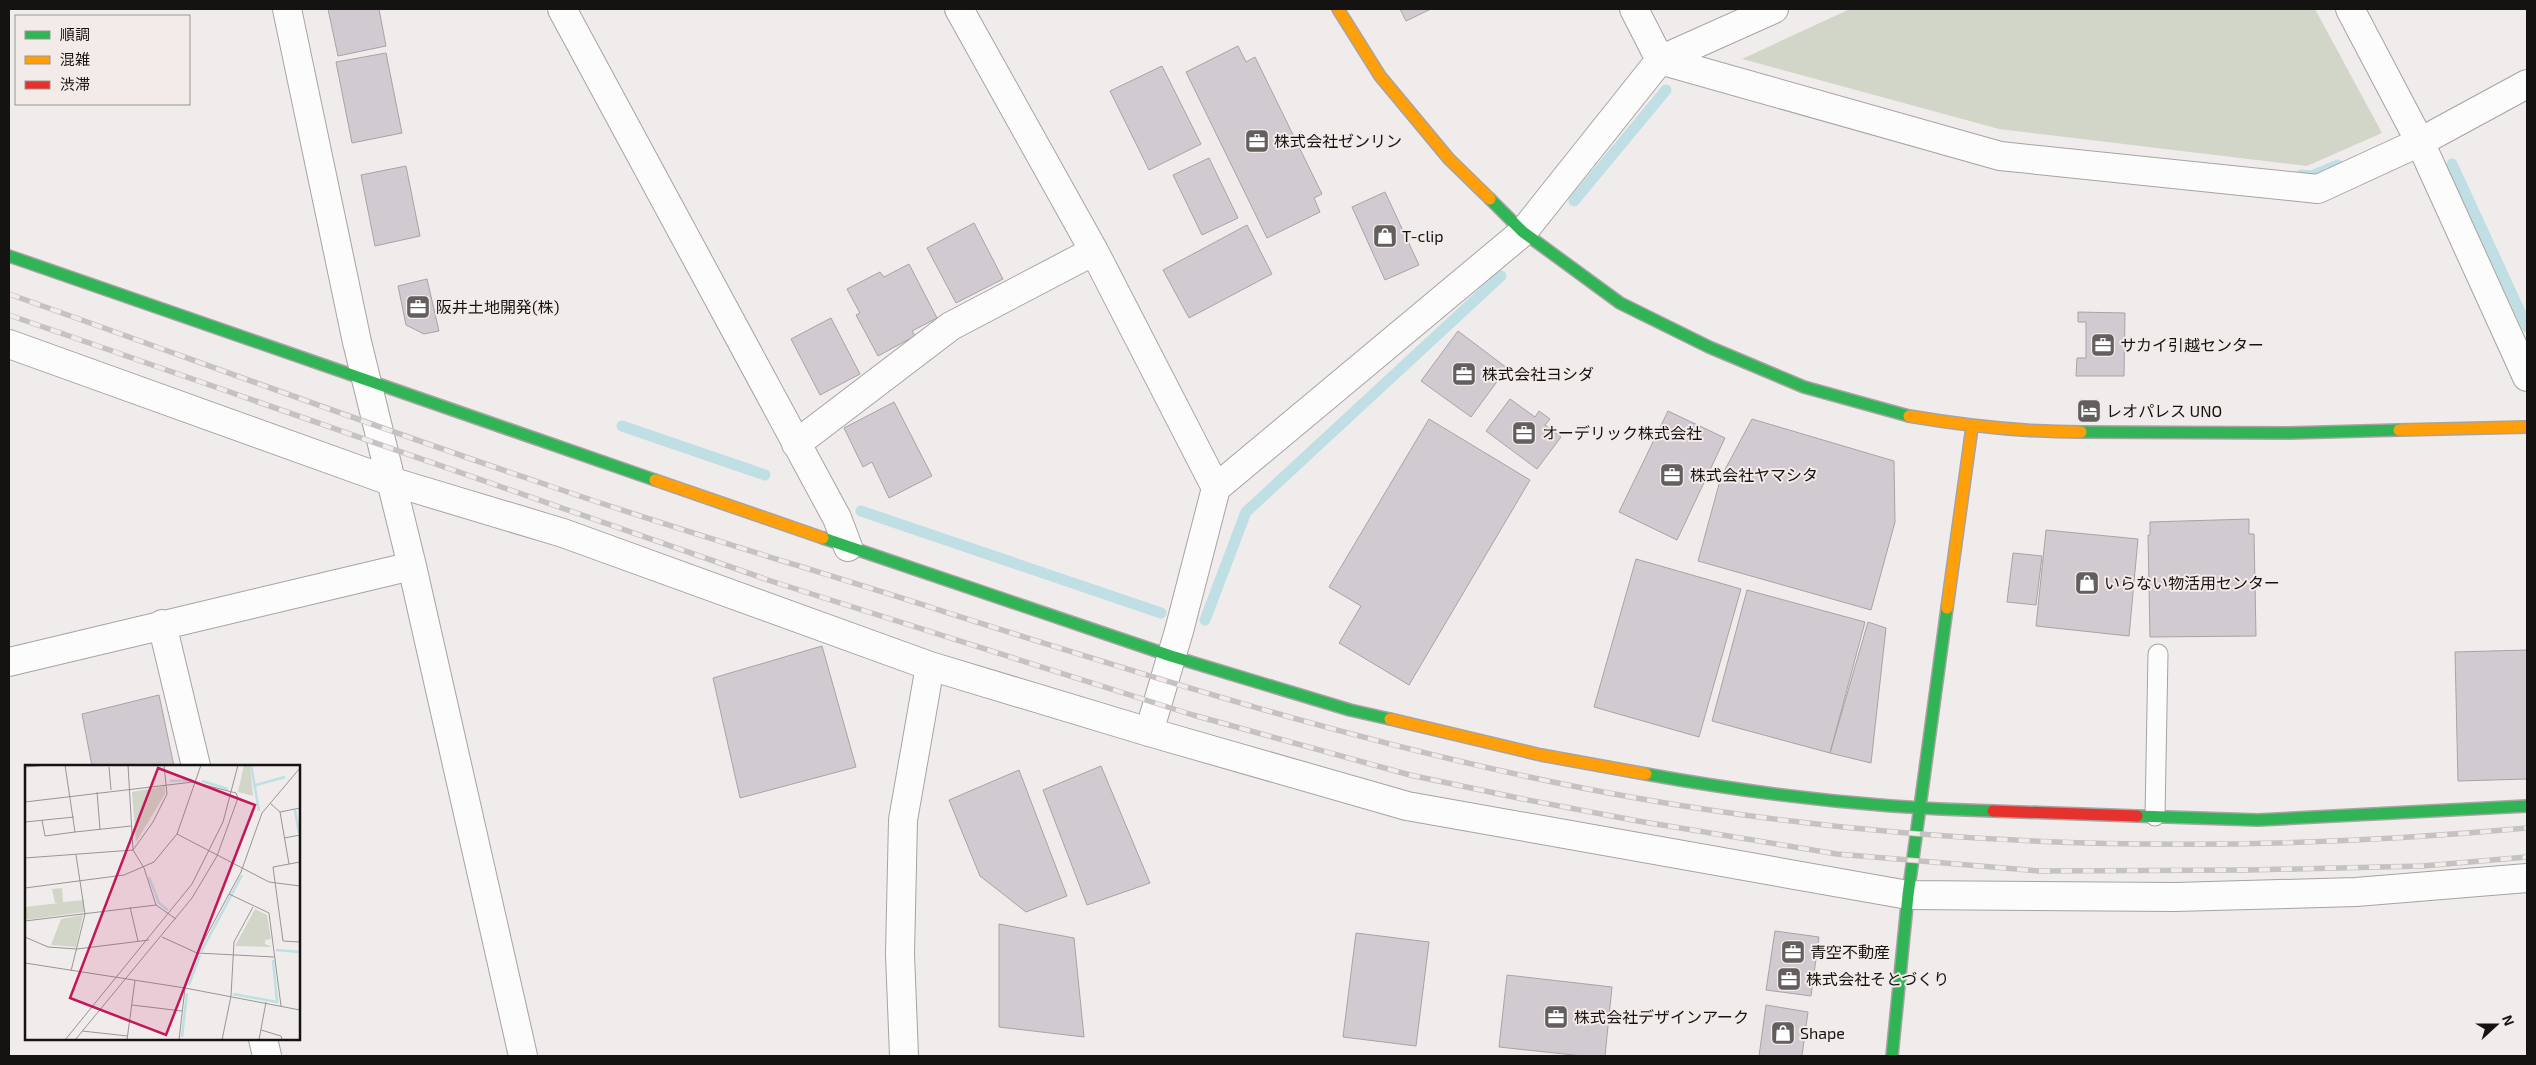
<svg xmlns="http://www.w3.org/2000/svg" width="2536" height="1065" viewBox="0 0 2536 1065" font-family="'Exo 2','Noto Sans JP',sans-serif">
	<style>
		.green { fill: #d2d6c8 }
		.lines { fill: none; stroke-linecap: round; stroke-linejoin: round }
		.stream { stroke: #bfdfe4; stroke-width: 11 }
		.building { fill: #d1cad0; stroke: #a7a4a5 }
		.lane-casing { stroke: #a6a3a2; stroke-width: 21 }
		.street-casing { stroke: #a6a3a2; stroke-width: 30 }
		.fast-casing { stroke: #a6a3a2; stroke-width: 14 }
		.slow-casing { stroke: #a6a3a2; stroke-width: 14 }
		.jam-casing { stroke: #a6a3a2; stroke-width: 14 }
		.lane { stroke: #fdfcfc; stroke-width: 19 }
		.street { stroke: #fdfcfc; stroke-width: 28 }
		.fast { stroke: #30b455; stroke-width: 11 }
		.slow { stroke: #ff9f0a; stroke-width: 11 }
		.jam { stroke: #e5322d; stroke-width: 11 }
		.rail-casing { stroke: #c4c2c2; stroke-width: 5.5 }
		.rail { stroke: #f3ebe8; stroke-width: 4; stroke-dasharray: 11; stroke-linecap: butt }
		.labels { text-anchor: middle; stroke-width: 4; stroke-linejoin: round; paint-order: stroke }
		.poi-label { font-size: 16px; fill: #151312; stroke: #f3ebe8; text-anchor: start }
		.inset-river { fill: none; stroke: #bfdfe4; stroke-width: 2.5 }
		.inset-road { fill: none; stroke: #989594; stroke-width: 1 }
		.view { fill: #c2185b; fill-opacity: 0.15; stroke: #c2185b; stroke-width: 2.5 }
		.inset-edge { fill: none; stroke: #151312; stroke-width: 2.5 }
	</style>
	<rect width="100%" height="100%" fill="#f0eceb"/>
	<!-- green -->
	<path class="green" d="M1850,9H2315L2382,133L2307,166L1999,129L1742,59Z"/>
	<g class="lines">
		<!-- stream -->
		<path class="stream" d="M2452,164L2527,327
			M2301,175L2311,176L2338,165
			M1574,201L1666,90
			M622,426L765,475
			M861,511L1161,613
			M1205,620L1246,512L1501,276"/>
	</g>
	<!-- building -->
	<path class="building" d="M328,9H379L386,46L338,56Z
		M1400,9H1431L1406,21Z
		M1238,46L1246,62L1255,57L1322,194L1314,198L1320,212L1267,238L1186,72Z
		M386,53L402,133L352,143L336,62Z
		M1162,66L1201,144L1149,170L1110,91Z
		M1209,158L1238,218L1202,235L1173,175Z
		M406,166L420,236L375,246L361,175Z
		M1385,192L1419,265L1385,280L1352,207Z
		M974,223L1003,279L956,303L927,248Z
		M1247,225L1272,274L1189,318L1163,270Z
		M909,264L937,318L912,331L915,336L878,356L856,315L860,313L847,289L880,272L884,277Z
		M427,279L439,331L424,334L406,325L398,286Z
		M2078,312L2125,313L2124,376H2076L2077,358H2086V322H2078Z
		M831,318L860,374L820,395L791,339Z
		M1458,331L1507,368L1471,417L1421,381Z
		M1510,399L1535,417L1539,411L1550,419L1545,425L1561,437L1537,469L1486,431Z
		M894,402L932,476L889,498L872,462L863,467L844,428Z
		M1668,411L1725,438L1677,540L1619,512Z
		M1429,419L1530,480L1409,685L1339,643L1361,606L1329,587Z
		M1752,419L1894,461L1895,522L1871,610L1698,561L1721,477Z
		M2249,519V534H2254L2256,636L2150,637L2148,535H2150V522Z
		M2046,530L2138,539L2129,636L2036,626Z
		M2013,553L2042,556L2036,605L2007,602Z
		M1636,559L1741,589L1699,737L1594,707Z
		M1747,590L1865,622L1830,753L1712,721Z
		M1868,622L1886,628L1871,763L1830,753Z
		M822,646L856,767L740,798L713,678Z
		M2527,650V779L2458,781L2455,652Z
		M159,695L174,766H92L82,714Z
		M1101,766L1150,883L1087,905L1043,790Z
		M1019,770L1067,896L1026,912L980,876L949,800Z
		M999,924L1074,938L1084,1037L999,1027Z
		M1775,931L1819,937L1811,996L1766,990Z
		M1356,933L1429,942L1416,1046L1343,1037Z
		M1507,975L1612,987L1605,1056H1583L1499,1047Z
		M1766,1005L1808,1012L1802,1056H1759Z"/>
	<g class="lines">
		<defs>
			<path id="lane" d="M2155,816L2158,654"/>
			<path id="street" d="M287,9L357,342L412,566L523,1056
				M562,9L837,518L848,547
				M959,9L1094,251L1216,488
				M1634,9L1660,60L2000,156L2318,189L2420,142L2527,84
				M2350,9L2420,142L2527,377
				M9,344L390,481L563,533L930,666L1149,732L1407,806L1908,895L2175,897L2356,892L2527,878
				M796,444L951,326L1094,251
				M162,624L196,766
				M9,662L412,566
				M1149,732L1179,631L1216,488L1523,232L1660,60L1774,9
				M263,1039L267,1056
				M904,1056L900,954L903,820L930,666"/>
			<path id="fast" d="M1490,199L1523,232L1620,303L1709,347L1804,387L1909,416
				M9,256L655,480
				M2081,432L2289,433L2399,430
				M823,538L1171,656L1350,710L1390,719
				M1646,774C1761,795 1877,808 1993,811
				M2137,816L2258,820L2527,806
				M1892,1056L1908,895L1947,608"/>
			<path id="slow" d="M1338,9L1380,76L1449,159L1490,199
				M1909,416C1967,426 2023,432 2081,432
				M2399,430L2527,427
				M655,480L823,538
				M1947,608L1972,427
				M1390,719L1541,755L1646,774"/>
			<path id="jam" d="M1993,811L2137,816"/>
		</defs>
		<!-- lane casing -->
		<use href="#lane" class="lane-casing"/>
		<!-- street casing -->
		<use href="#street" class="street-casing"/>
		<!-- fast casing -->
		<use href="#fast" class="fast-casing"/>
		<!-- slow casing -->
		<use href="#slow" class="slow-casing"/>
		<!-- jam casing -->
		<use href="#jam" class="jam-casing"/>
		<!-- lane -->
		<use href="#lane" class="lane"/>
		<!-- street -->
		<use href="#street" class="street"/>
		<!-- fast -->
		<use href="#fast" class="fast"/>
		<!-- slow -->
		<use href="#slow" class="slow"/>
		<!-- jam -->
		<use href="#jam" class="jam"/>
		<defs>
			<path id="rail" d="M9,294C189,358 369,425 550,486C678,530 808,568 936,609C1169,683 1401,757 1642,799C1933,850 2233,855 2527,828
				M9,315L774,582L1193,715L1410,775L1523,799L1638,821L1837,854L2039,871L2250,870L2423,866L2527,857"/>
		</defs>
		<!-- rail casing -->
		<use href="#rail" class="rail-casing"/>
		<!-- rail -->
		<use href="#rail" class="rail"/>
	</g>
	<!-- icons -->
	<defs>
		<symbol id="office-square" viewBox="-11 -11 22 22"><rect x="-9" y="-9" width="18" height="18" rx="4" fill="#625f5e" stroke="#f3ebe8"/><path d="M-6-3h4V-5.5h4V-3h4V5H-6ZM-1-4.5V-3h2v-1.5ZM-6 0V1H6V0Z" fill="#fff"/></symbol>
		<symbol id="shop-square" viewBox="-11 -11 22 22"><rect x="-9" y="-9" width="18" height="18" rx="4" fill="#625f5e" stroke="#f3ebe8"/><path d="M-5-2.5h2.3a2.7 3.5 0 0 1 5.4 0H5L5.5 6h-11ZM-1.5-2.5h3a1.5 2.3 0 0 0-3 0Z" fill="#fff"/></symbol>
		<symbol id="hotel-square" viewBox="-11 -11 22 22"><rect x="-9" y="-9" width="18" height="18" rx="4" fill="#625f5e" stroke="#f3ebe8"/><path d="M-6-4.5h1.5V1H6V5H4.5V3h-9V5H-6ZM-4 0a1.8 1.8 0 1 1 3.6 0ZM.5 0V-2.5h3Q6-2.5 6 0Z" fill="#fff"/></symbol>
	</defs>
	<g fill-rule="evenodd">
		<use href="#office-square" x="1243" y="127" width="28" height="28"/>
		<use href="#shop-square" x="1371" y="222" width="28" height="28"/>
		<use href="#office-square" x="404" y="293" width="28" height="28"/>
		<use href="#office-square" x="2089" y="331" width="28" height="28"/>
		<use href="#office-square" x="1450" y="360" width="28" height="28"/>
		<use href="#hotel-square" x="2075" y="397" width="28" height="28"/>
		<use href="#office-square" x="1510" y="419" width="28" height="28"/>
		<use href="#office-square" x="1658" y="461" width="28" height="28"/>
		<use href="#shop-square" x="2073" y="569" width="28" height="28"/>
		<use href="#office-square" x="1779" y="938" width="28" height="28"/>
		<use href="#office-square" x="1775" y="965" width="28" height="28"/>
		<use href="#office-square" x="1542" y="1003" width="28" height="28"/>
		<use href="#shop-square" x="1769" y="1019" width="28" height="28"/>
	</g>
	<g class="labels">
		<!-- poi labels -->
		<g class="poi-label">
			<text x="1274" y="147">株式会社ゼンリン</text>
			<text x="1402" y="242">T-clip</text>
			<text x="436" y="313">阪井土地開発(株)</text>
			<text x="2120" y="351">サカイ引越センター</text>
			<text x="1482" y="380">株式会社ヨシダ</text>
			<text x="2106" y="417">レオパレス UNO</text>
			<text x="1542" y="439">オーデリック株式会社</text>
			<text x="1690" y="481">株式会社ヤマシタ</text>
			<text x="2104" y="589">いらない物活用センター</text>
			<text x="1810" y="958">青空不動産</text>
			<text x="1806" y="985">株式会社そとづくり</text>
			<text x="1574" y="1023">株式会社デザインアーク</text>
			<text x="1800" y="1039">Shape</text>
		</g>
	</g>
	<!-- overview -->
	<g transform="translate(25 765)">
		<rect width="275" height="275" fill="#f0eceb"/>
		<path d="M219,0H225L228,31L213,27ZM140,21V29L111,77L107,27ZM37,123L38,137L59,135V147L0,155V142L34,138H30L27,124ZM230,144L242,150L246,174L240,175V179L247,182L210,181ZM58,150L51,182L26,180L36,154Z" fill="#d2d6c8"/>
		<path class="inset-river" d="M226,0L234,46M145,16L167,15M177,16L203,24M229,24L231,20L260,12M270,45L274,68M124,112L134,138L143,145M251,185L275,187M176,187L217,110M164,220L175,190M208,229L252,237L248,195M157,272L162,228"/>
		<path class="inset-road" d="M40,0L50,67L106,61M103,0L108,85L119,103L131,140L151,154M0,2L23,0M84,2L86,25M72,27L75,64M0,37L168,17L211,28L213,33L192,91L167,133L50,275M245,38L255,47L264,99M255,47L275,43M17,55L20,71L50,67M0,57L49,52M152,69L244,117L275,121M259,73L275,70M0,93L108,85L128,57L142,29L139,0M275,97L248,102L258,176L275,177M0,123L99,110L129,97L152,69L176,0M204,129L244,148L256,241M105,142L113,176M0,156L131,140M0,172L23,182L52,184L124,175M137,172L172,188L249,192M0,198L160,223L275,245M46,206L60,149L51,90M107,240L157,246M236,265L256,271L257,275M57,266L103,271M40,275L167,119L198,57L213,0M102,275L110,215M154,275L160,223L172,188L216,107L237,48L275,3M197,275L206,231L209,177L228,142M234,275L241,237"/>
		<path class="view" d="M133,3L230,40L141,270L45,233Z"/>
		<rect width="275" height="275" class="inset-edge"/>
	</g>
	<!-- border -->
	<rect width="2536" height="1065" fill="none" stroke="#151312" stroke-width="20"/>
	<!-- legend -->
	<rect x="15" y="15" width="175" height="90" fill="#f3ebe8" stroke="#9a9592"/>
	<rect x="25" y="31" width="25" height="8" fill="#30b455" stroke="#9a9592"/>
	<text x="60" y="40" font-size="15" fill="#151312">順調</text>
	<rect x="25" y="56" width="25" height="8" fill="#ff9f0a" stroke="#9a9592"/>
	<text x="60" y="65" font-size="15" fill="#151312">混雑</text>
	<rect x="25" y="81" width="25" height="8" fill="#e5322d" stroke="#9a9592"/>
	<text x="60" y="90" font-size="15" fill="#151312">渋滞</text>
	<!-- north arrow -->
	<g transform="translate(2496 1025) rotate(69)" stroke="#f3ebe8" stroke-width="4" paint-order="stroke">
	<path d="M0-4L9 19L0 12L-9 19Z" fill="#151312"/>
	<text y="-8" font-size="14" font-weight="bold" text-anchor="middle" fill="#151312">N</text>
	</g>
</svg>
